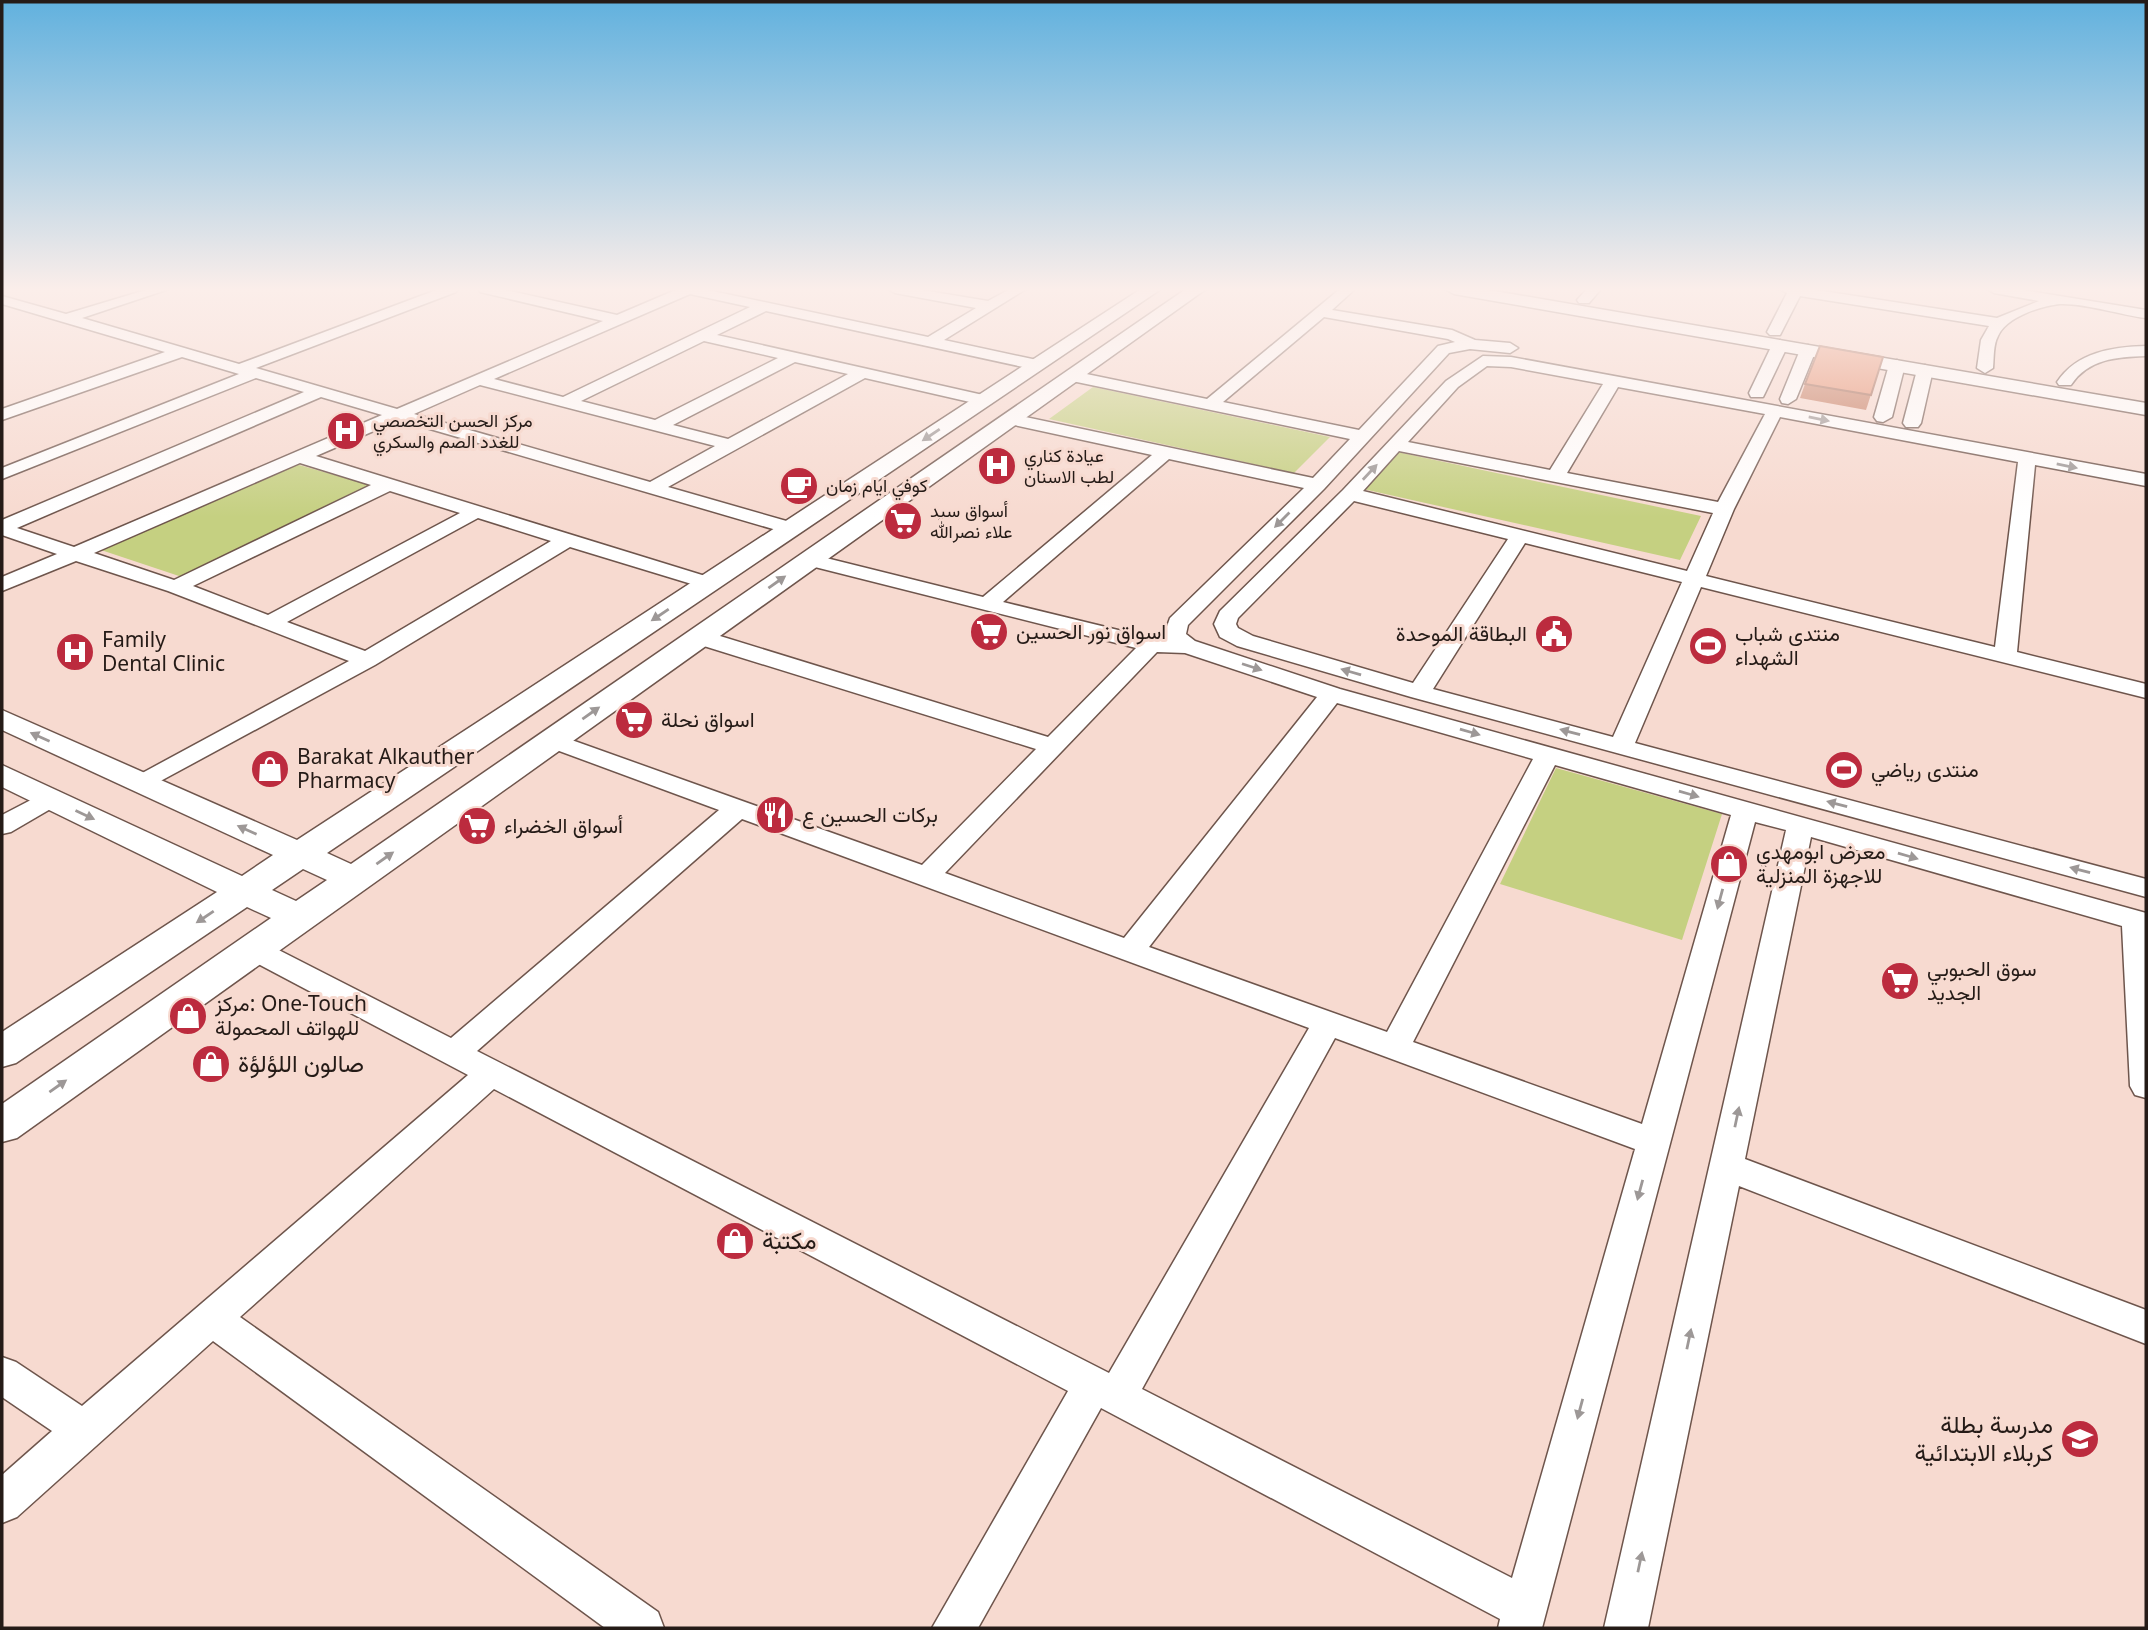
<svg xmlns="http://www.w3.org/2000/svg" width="2148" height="1630" viewBox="0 0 2148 1630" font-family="'Noto Sans',Vazirmatn,sans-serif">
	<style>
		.green { fill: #c5d081 }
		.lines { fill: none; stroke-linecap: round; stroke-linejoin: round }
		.minor-casing { stroke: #6e554c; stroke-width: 3 }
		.tertiary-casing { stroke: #6e554c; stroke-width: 3 }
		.minor { fill: #fff; fill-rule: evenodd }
		.tertiary { fill: #fff; fill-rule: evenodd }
		.wall { fill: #c57b5f }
		.building { fill: #e58f6f; stroke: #a0644e; stroke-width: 2 }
		.oneway { fill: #9d9897 }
		.labels { text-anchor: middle; stroke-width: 6; stroke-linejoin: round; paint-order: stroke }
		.far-poi-label { font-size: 18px; fill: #251b17; stroke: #f7dad0; text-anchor: start }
		.poi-label { font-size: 21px; fill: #251b17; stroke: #f7dad0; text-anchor: start }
		.near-poi-label { font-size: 24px; fill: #251b17; stroke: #f7dad0; text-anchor: start }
	</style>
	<rect width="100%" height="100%" fill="#f7dad0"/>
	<!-- green -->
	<path class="green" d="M1093,387L1330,437L1294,473L1049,419Z
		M1397,452L1701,516L1680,560L1363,489Z
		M292,463L370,485L182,577L101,550Z
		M1556,768L1722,814L1682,940L1500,884Z"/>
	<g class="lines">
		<defs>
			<path id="minor" d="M149,289H169L82,318L239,364L439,289H458L456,292L256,368L397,409L603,321L480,292L478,289H501L617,315L678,289H703L928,337L976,308L895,293L888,289H916L988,301L1010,289H1026L944,340L1037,360L1045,365L1037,370L766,311L717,335L983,395L991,400L983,405L865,378L668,487L797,524L800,528L790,534L399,420L316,456L715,579L718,583L708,589L570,547L375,665L142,791L133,788L129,783L133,778L349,661L168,591L76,561L2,591V577L57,554L2,535V520L304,392L256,378L2,479V468L239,374L182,357L2,420V409L165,352L2,304V296L66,314ZM690,294L750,307L563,397L494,379ZM704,341L778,358L655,420L581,401ZM795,362L848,374L728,439L673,425ZM480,385L715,446L650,482L414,414ZM321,397L382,415L74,547L17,528ZM300,463L371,485L174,580L94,553ZM390,491L460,513L268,615L193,586ZM478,518L551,541L365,651L287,622Z
				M1340,289H1355L1332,310L1452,330L1475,340L1510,343L1518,348L1510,353L1470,349L1449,353L1324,489L1188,625L1186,634L1195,641L1340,689L2146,913V1098L2135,1095L2130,1086L2122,926L1811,837L1745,1159L2146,1310V1344L1739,1186L1648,1628H1604L1786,830L1755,822L1542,1628H1498L1500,1619L1101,1408L978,1628H932L1068,1391L494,1089L240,1317L658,1612L664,1628H605L213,1341L17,1517L2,1523V1475L52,1431L2,1397V1357L16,1362L82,1406L468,1075L243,956L238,949L243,942L253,939L263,942L451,1038L719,810L543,745L540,740L543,735L552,733L922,865L1036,749L691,642L688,637L691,632H707L1048,737L1136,648L803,564L800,560L810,554L983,597L1152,455L1005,423L1002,419L1011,414L1313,478L1350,439L1072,381L1064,376L1072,371L1207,399ZM1324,317L1448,339L1455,342L1438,346L1359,430L1223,402ZM1169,459L1304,488L1170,618L1164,635L1166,639L1151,638L1003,602ZM1157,652L1185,653L1317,697L1124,938L945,873ZM1337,703L1533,759L1387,1032L1149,947ZM1555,765L1731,815L1642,1124L1413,1042ZM742,819L1309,1028L1109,1373L477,1051ZM1335,1038L1635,1149L1512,1578L1142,1389Z
				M1587,289H1601L1589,303H1579L1577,300Z
				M1779,289H1810L1997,318L2039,301L1994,293L1987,289H2017L2146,310V318C2121,315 2085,303 2060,304C2041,306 2006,317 1998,336C1993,345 1994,357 1993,368L1985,373L1977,368L1981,340L1989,326L1800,296L1780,335H1770L1767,332L1787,293Z
				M1780,340L1788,345L1765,393L1763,397H1751L1749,393L1772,345Z
				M1808,345L1816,350L1796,399L1788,404L1782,403L1780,399L1800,350Z
				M2146,346V356C2116,357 2088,359 2071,385H2059L2057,382C2077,352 2112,347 2146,346Z
				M1483,356L1511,357L2146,474V486L2035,465L2017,652L2146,684V698L1701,587L1635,743L2146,879V897L1411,697L1237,646L1220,637L1214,624L1220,611L1343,490L1446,381ZM1487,366L1511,367L1603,384L1550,470L1408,442L1458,387ZM1618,387L1765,414L1718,502L1567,473ZM1780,417L2018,462L1995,647L1706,576L1734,509ZM1399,451L1713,513L1687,571L1363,491ZM1354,501L1508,539L1413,683L1253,636L1238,628L1236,624L1238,618ZM1525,543L1682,582L1613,737L1433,689Z
				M1897,360L1905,365L1892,417L1883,422L1877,421L1874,417L1889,365Z
				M1925,365L1933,370L1921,423L1918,427H1906L1903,423L1917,370Z
				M50,790L59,792L63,798L59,804L11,832L2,834V815Z"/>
			<path id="tertiary" d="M1141,289H1161L327,853L351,864L1186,289H1206L17,1138L2,1142V1104L271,918L247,907L16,1063L2,1067V1032L217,892L2,787V765L242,876L273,855L2,730V710L297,840ZM303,869L327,880L296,901L272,890Z
				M1445,289H1483L2146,403V415L1454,294Z"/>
		</defs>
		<!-- minor casing -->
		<use href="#minor" class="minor-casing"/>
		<!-- tertiary casing -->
		<use href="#tertiary" class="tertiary-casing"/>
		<!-- minor -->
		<use href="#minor" class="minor"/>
		<!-- tertiary -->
		<use href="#tertiary" class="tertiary"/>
	</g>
	<!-- wall -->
	<path class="wall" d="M1883,357L1866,410L1800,398L1805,384Z"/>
	<!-- building -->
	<path class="building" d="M1820,346L1883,357L1871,395L1805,384Z"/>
	<!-- one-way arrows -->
	<defs><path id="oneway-solid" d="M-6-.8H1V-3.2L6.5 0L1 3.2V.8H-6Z" transform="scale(1.75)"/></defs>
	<g class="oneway">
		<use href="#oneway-solid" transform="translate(1819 419) rotate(11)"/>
		<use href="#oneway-solid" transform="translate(931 435) rotate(146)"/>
		<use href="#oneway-solid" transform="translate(2067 466) rotate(11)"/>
		<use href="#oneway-solid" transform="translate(1370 472) rotate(-47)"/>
		<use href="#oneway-solid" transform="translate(1282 520) rotate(135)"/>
		<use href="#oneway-solid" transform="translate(777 582) rotate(-35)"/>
		<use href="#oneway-solid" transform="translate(660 615) rotate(146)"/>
		<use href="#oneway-solid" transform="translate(1252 667) rotate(18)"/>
		<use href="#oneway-solid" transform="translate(1351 672) rotate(-164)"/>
		<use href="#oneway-solid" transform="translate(591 713) rotate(-35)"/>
		<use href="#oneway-solid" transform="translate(1470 732) rotate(16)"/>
		<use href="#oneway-solid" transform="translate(1570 732) rotate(-165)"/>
		<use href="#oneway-solid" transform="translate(40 737) rotate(-156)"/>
		<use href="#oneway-solid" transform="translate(1689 794) rotate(16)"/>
		<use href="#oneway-solid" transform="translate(1837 804) rotate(-165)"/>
		<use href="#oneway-solid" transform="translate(85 815) rotate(25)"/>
		<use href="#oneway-solid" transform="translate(247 830) rotate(-156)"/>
		<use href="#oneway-solid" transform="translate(1908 856) rotate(16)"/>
		<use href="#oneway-solid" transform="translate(385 858) rotate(-35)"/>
		<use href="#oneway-solid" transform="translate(2080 870) rotate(-165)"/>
		<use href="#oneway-solid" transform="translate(1720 899) rotate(105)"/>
		<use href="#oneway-solid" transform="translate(205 917) rotate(146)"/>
		<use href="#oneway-solid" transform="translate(58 1086) rotate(-35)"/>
		<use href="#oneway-solid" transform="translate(1737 1117) rotate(-78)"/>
		<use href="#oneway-solid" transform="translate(1640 1190) rotate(105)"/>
		<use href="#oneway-solid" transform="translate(1689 1339) rotate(-78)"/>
		<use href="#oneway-solid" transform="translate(1580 1409) rotate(105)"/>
		<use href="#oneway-solid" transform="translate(1640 1562) rotate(-78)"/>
	</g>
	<!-- sky -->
	<linearGradient id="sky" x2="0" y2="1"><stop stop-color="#61b1de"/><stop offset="0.56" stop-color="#fbeeea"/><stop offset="1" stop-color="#fbeeea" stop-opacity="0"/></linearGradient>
	<rect width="2148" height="517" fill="url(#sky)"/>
	<!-- icons -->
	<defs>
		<symbol id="hospital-disc" viewBox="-11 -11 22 22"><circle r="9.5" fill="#bc2b3e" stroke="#f7dad0"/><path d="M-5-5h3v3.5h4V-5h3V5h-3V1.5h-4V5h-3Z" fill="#fff"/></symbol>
		<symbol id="cafe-disc" viewBox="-11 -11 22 22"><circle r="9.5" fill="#bc2b3e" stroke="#f7dad0"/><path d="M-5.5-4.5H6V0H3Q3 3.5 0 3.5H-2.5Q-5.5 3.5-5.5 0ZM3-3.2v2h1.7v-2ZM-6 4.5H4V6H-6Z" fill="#fff"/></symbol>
		<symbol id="supermarket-disc" viewBox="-11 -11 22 22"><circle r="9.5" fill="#bc2b3e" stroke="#f7dad0"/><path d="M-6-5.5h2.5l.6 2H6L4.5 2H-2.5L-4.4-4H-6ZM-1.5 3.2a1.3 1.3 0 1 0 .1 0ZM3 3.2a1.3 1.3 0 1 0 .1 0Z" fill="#fff"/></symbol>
		<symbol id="civic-disc" viewBox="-11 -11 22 22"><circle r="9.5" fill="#bc2b3e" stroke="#f7dad0"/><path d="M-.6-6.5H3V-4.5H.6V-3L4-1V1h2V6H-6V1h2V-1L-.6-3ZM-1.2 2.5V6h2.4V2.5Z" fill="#fff"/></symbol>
		<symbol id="stadium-disc" viewBox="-11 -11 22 22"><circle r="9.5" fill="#bc2b3e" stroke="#f7dad0"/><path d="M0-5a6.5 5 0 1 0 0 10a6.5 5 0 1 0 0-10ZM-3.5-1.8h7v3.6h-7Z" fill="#fff"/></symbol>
		<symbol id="shop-disc" viewBox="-11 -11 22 22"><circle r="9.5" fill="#bc2b3e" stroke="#f7dad0"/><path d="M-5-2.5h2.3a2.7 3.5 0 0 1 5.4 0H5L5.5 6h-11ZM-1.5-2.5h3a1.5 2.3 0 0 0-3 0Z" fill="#fff"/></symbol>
		<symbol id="restaurant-disc" viewBox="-11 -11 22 22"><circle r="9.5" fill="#bc2b3e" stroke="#f7dad0"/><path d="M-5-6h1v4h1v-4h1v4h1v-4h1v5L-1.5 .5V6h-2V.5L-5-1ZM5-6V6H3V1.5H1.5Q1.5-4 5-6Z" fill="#fff"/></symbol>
		<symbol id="school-disc" viewBox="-11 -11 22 22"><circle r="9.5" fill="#bc2b3e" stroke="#f7dad0"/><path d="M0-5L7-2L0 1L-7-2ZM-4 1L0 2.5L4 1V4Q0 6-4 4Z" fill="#fff"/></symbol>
	</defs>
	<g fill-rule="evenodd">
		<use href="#hospital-disc" x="324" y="409" width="44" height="44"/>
		<use href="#hospital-disc" x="975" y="444" width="44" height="44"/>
		<use href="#cafe-disc" x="777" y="464" width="44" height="44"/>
		<use href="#supermarket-disc" x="881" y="499" width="44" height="44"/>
		<use href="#supermarket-disc" x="967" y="610" width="44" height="44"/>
		<use href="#civic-disc" x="1532" y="612" width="44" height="44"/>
		<use href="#stadium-disc" x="1686" y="624" width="44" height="44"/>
		<use href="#hospital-disc" x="53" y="630" width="44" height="44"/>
		<use href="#supermarket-disc" x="612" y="698" width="44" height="44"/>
		<use href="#shop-disc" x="248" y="747" width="44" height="44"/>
		<use href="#stadium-disc" x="1822" y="748" width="44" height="44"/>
		<use href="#restaurant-disc" x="753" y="793" width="44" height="44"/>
		<use href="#supermarket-disc" x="455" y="804" width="44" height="44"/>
		<use href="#shop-disc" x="1707" y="842" width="44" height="44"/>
		<use href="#supermarket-disc" x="1878" y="959" width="44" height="44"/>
		<use href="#shop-disc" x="166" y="994" width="44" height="44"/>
		<use href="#shop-disc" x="189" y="1042" width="44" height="44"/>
		<use href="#shop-disc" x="713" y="1219" width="44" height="44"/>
		<use href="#school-disc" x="2058" y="1417" width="44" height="44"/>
	</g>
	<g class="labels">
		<!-- far-poi labels -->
		<g class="far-poi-label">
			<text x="373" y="427">مركز الحسن التخصصي<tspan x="373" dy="21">للغدد الصم والسكري</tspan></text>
			<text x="1024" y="462">عيادة كناري<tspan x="1024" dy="21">لطب الاسنان</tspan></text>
			<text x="826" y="492">كوفي ايام زمان</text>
			<text x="930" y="517">أسواق سيد<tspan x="930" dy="21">علاء نصرالله</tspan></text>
		</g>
		<!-- poi labels -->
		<g class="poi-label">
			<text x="1016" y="639">اسواق نور الحسين</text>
			<text x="1527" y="641" text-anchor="end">البطاقة الموحدة</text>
			<text x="1735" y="641">منتدى شباب<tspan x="1735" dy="24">الشهداء</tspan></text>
			<text x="102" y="647">Family<tspan x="102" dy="24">Dental Clinic</tspan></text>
			<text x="661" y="727">اسواق نحلة</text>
			<text x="297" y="764">Barakat Alkauther<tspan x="297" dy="24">Pharmacy</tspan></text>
			<text x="1871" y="777">منتدى رياضي</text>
			<text x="802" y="822">بركات الحسين ع</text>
			<text x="504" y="833">أسواق الخضراء</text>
			<text x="1756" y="859">معرض ابومهدي<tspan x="1756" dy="24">للاجهزة المنزلية</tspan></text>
			<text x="1927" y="976">سوق الحبوبي<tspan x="1927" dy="24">الجديد</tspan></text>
			<text x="215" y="1011">مركز: One-Touch<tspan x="215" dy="24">للهواتف المحمولة</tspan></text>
		</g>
		<!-- near-poi labels -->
		<g class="near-poi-label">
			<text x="238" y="1072">صالون اللؤلؤة</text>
			<text x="762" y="1249">مكتبة</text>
			<text x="2053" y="1433" text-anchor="end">مدرسة بطلة<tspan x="2053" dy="28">كربلاء الابتدائية</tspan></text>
		</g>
	</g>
	<!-- border -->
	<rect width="2148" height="1630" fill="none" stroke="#251b17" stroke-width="7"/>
</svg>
